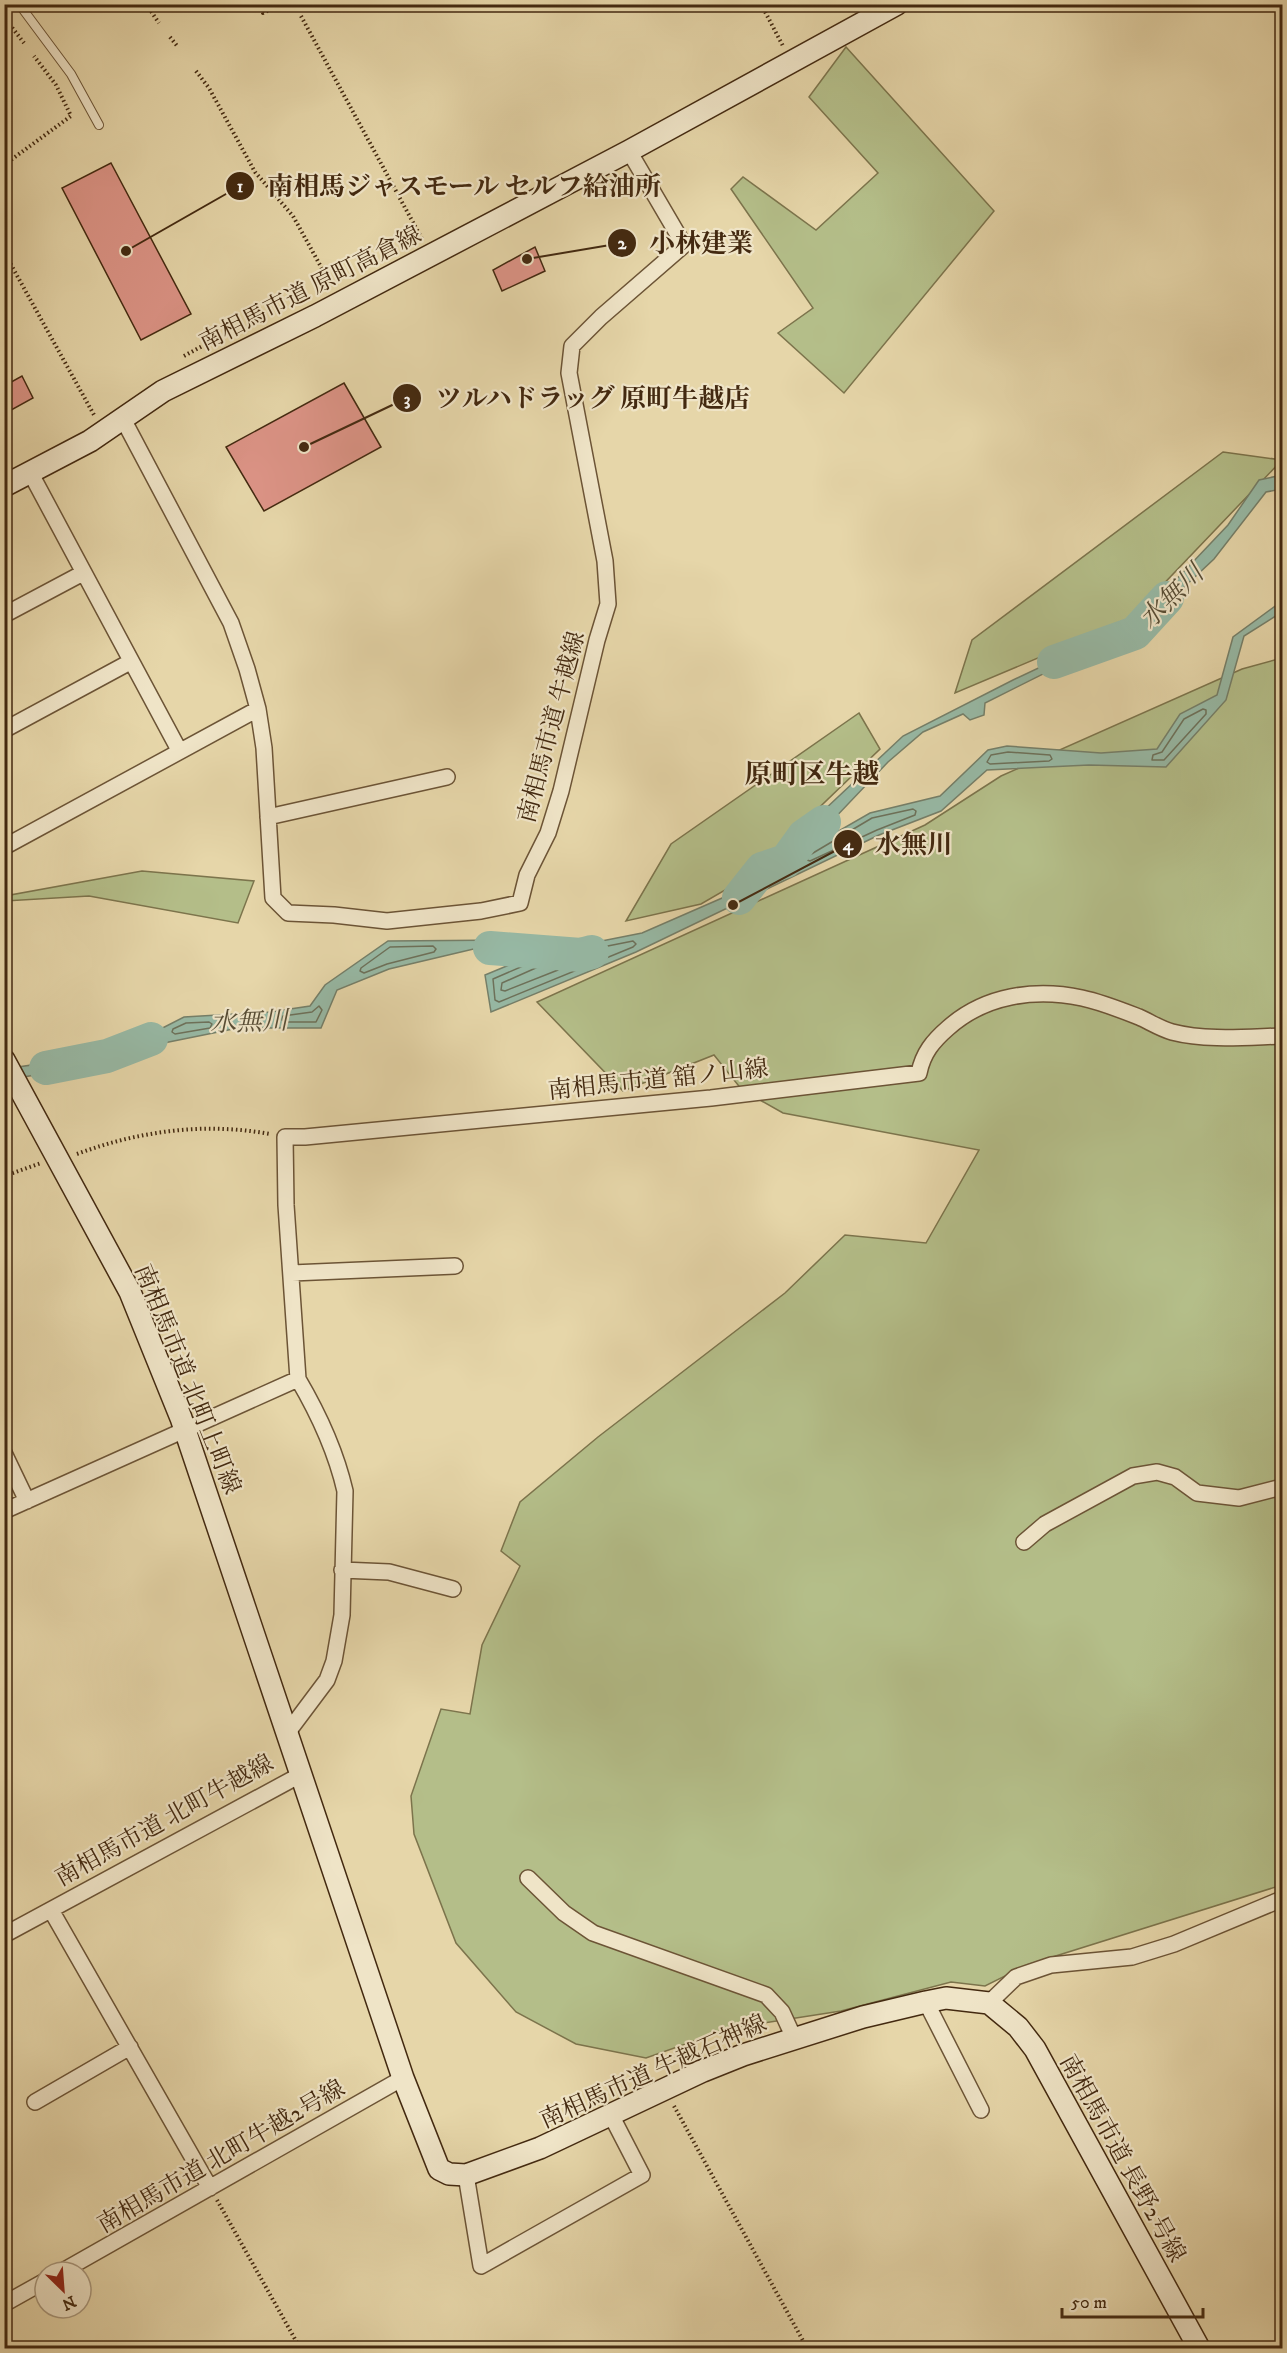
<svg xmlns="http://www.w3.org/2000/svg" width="1287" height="2353" viewBox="0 0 1287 2353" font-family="'IM FELL DW Pica','Noto Serif JP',serif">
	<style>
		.green { fill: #b4be89; stroke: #7c744c; stroke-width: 1.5 }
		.water { fill: #97b9a5; stroke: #757f69; stroke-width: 1.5 }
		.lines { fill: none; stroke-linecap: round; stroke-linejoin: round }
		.shore { stroke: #6d715a; stroke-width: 1.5 }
		.river { stroke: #97b9a5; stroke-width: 34 }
		.building { fill: #dd9487; stroke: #432910; stroke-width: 1.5 }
		.lane-casing { stroke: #6c5436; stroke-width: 10 }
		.street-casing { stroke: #6c5436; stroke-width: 18 }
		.secondary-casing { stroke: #432910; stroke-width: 24 }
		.path { stroke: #432910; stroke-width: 4; stroke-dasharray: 1.5 3; stroke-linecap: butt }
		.lane { stroke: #efe4c7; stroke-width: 8 }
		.street { stroke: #efe4c7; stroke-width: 15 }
		.secondary { stroke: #efe4c7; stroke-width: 21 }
		.labels { text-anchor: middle; stroke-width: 4.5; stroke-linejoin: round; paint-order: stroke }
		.street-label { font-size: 24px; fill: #432910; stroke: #efe4c7 }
		.water-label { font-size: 26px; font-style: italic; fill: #584d35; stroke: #efe4c7 }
		.quarter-label { font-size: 27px; font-weight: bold; fill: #432910; stroke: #efe4c7 }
		.leader { fill: none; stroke: #432910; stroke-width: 2 }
		.callout-dot { fill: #432910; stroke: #efe4c7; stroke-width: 2 }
		.mark-label { font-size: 18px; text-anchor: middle; font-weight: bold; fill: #fff }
		.callout-label { font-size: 26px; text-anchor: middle; font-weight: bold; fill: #432910; stroke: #efe4c7; stroke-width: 4.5; stroke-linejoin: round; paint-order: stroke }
	</style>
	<rect width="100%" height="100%" fill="#e6d6a9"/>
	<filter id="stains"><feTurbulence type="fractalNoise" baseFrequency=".00333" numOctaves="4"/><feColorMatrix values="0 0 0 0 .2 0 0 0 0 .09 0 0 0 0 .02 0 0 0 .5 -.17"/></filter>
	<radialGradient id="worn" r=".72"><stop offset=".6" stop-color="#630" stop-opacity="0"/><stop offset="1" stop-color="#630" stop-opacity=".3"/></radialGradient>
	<!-- green -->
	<path class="green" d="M846,47L994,211L844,393L778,333L813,308L731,189L743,177L816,230L878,173L809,97Z
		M1223,452L1282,460L1130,619L955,693L972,640Z
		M1282,658V1885L1027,1965L985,1986L951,1982L841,2011L731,2028L646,2058L576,2044L516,2012L456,1943L414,1834L411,1796L441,1709L470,1714L482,1645L520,1566L501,1551L520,1502L598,1437L785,1293L845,1235L926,1243L979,1150L783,1113L742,1090L714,1055L623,1091L537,1002L925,825L1001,776L1242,669Z
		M859,713L880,749L746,878L701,904L626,921L671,844Z
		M142,871L254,881L238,923L89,896L5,901V896Z"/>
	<!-- water -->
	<path class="water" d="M1282,475V489L1266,492L1214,559L1135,633L1097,647L985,703L984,715L970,720L963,714L923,732L888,762L811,843L791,854H785L757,878L870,813L940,796L988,750L1007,746L1101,753L1157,749L1180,714L1217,695L1233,637L1282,601V612L1244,636L1226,700L1166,767L1089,765L987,770L941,811L879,835L636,952L491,1012L485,975L531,956L482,947L389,969L337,990L321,1028H238L154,1045L89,1066L5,1080V1069L92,1056L90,1065L184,1017L270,1012L310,1006L325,985L388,941L513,940L541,953L642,933L729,895L742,887L903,736L1013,680L1136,622L1228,525L1259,480Z"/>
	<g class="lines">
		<!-- shore -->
		<path class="shore" d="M1203,709L1206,710V714L1164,760H1152L1153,755L1162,752L1184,719Z
			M1008,752L1050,755L1052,759L1049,761L990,764L987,762L991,755Z
			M913,809L916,811L915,815L877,830L810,861L807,860L808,856L872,818Z
			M633,941L636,944L633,947L499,1002L495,1000L493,979L530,963L535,959H542Z
			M433,946L436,949L434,952L387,964L364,973L360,971L361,968L390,947Z
			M557,964L560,966L558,970L505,991L501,990L502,983L538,967Z
			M319,1006L322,1010L316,1022H284L282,1020L283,1016L312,1012Z
			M209,1022L212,1024L210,1028L175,1034L172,1032L173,1029L186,1023Z"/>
		<!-- river -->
		<path class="river" d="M1054,662L1135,633L1167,598
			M739,898L762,869L786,861L804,836L824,822
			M490,948L581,955L592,952
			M46,1068L107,1056L151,1039"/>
	</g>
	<!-- building -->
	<path class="building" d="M111,163L191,314L141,340L62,188Z
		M535,247L545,271L502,291L493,270Z
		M22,376L33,398L4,414V386Z
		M344,383L381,447L264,511L226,447Z"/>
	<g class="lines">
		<defs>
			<path id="lane" d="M19,4L71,74L99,125"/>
			<path id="street" d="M123,419L231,623L247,669L258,709L264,748L273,898L288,913L334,915L387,921L481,911L520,903L527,875L548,833L561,791L597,640L608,604L605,561L569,373L572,346L601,317L684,245L629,151
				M30,472L179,750
				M4,615L83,573
				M4,730L130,662
				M268,817L447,777
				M4,847L258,709
				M292,1273L455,1266
				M4,1453L27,1501
				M4,1511L298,1379
				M1024,1542L1045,1524L1133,1476L1157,1472L1175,1477L1197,1493L1239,1498L1282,1487
				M342,1570L389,1572L453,1589
				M288,1732L327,1680L334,1661L342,1615L345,1491C336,1452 318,1413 298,1379L286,1205L285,1137H305L711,1098L919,1073C923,1053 933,1041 948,1028C985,995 1035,988 1082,998C1101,1002 1121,1010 1139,1017C1150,1022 1161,1029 1172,1032C1207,1041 1247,1037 1282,1036
				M528,1878L564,1913L593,1933L766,1995L782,2012L794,2038
				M51,1910L210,2188
				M4,1935L302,1774
				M926,2002L981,2110
				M989,2003L1016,1977L1051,1965L1132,1957L1174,1944L1282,1899
				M35,2102L130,2047
				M466,2175L481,2266L642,2175L611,2115
				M61,2272L403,2078
				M4,2304L45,2281"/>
			<path id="secondary" d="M4,486L90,441L163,391L315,316L629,151L897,4
				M4,1060L130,1292L181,1418L403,2078L439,2169L449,2174L466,2175L540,2148L703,2071L743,2055L863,2017L926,2002L946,1998L989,2003L1018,2027L1035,2049L1199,2348"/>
		</defs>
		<!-- lane casing -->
		<use href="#lane" class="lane-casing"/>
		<!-- street casing -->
		<use href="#street" class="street-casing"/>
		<!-- secondary casing -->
		<use href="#secondary" class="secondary-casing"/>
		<!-- path -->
		<path class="path" d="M146,4L159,23
			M259,4L263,13L282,4
			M761,4L783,46
			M301,16L422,239
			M4,17L24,43
			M170,37L178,47
			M196,71L209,88L255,172L293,216L331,285
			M4,165L71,116L56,85L34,56
			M4,252L94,415
			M184,356L206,344L215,342
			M77,1154C139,1131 204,1122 270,1134
			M4,1176L41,1163
			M674,2106L807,2348
			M217,2200L300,2348"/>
		<!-- lane -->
		<use href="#lane" class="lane"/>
		<!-- street -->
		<use href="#street" class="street"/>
		<!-- secondary -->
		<use href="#secondary" class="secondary"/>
	</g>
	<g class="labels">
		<!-- street labels -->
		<g class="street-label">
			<text transform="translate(310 288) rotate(-27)" y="8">南相馬市道 原町高倉線</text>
			<text transform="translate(551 727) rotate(-75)" y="8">南相馬市道 牛越線</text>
			<text transform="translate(658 1079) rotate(-6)" y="8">南相馬市道 舘ノ山線</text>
			<text transform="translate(188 1379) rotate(68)" y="8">南相馬市道 北町上町線</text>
			<text transform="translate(164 1820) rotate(-29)" y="8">南相馬市道 北町牛越線</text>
			<text transform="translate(653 2071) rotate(-24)" y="8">南相馬市道 牛越石神線</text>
			<text transform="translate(221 2156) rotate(-30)" y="8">南相馬市道 北町牛越2号線</text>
			<text transform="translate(1123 2158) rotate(61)" y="8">南相馬市道 長野2号線</text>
		</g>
		<!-- water labels -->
		<g class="water-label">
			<text transform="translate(1171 596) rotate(-45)" y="9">水無川</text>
			<text transform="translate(249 1021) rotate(-2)" y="9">水無川</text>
		</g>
		<!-- quarter labels -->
		<g class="quarter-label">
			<text x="812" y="783">原町区牛越</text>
		</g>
	</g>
	<!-- callouts -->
	<path class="leader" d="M126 251L240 186M527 259L622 243M304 447L407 398M733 905L848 844"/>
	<g class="callout-dot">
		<circle cx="126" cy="251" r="6"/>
		<circle cx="527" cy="259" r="6"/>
		<circle cx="304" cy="447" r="6"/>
		<circle cx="733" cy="905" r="6"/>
		<circle cx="240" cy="186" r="15"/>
		<circle cx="622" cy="243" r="15"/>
		<circle cx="407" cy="398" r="15"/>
		<circle cx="848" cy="844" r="15"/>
	</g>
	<g class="mark-label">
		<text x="240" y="192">1</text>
		<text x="622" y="249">2</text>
		<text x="407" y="405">3</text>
		<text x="848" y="850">4</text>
	</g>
	<g class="callout-label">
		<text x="464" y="195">南相馬ジャスモール セルフ給油所</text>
		<text x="701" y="252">小林建業</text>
		<text x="593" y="407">ツルハドラッグ 原町牛越店</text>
		<text x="914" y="853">水無川</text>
	</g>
	<!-- margin -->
	<rect width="1287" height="2353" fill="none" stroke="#e6d6a9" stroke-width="24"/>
	<rect x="6" y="6" width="1275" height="2341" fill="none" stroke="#432910" stroke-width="3"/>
	<rect x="12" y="12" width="1263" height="2329" fill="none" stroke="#432910" stroke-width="1.5"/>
	<!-- north arrow -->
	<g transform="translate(63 2290) rotate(155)"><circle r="28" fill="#efe4c7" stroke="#aa997e" stroke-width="1.5"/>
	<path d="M0-4.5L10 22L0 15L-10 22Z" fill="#8f2418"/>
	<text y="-9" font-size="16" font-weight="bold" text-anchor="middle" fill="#432910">N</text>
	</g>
	<!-- scale -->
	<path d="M1062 2308v9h141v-9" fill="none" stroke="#432910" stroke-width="3"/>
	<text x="1071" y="2308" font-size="18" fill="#432910" stroke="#efe4c7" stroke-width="4.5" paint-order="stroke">50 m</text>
	<rect width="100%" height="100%" filter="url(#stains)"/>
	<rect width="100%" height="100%" fill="url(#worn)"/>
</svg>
